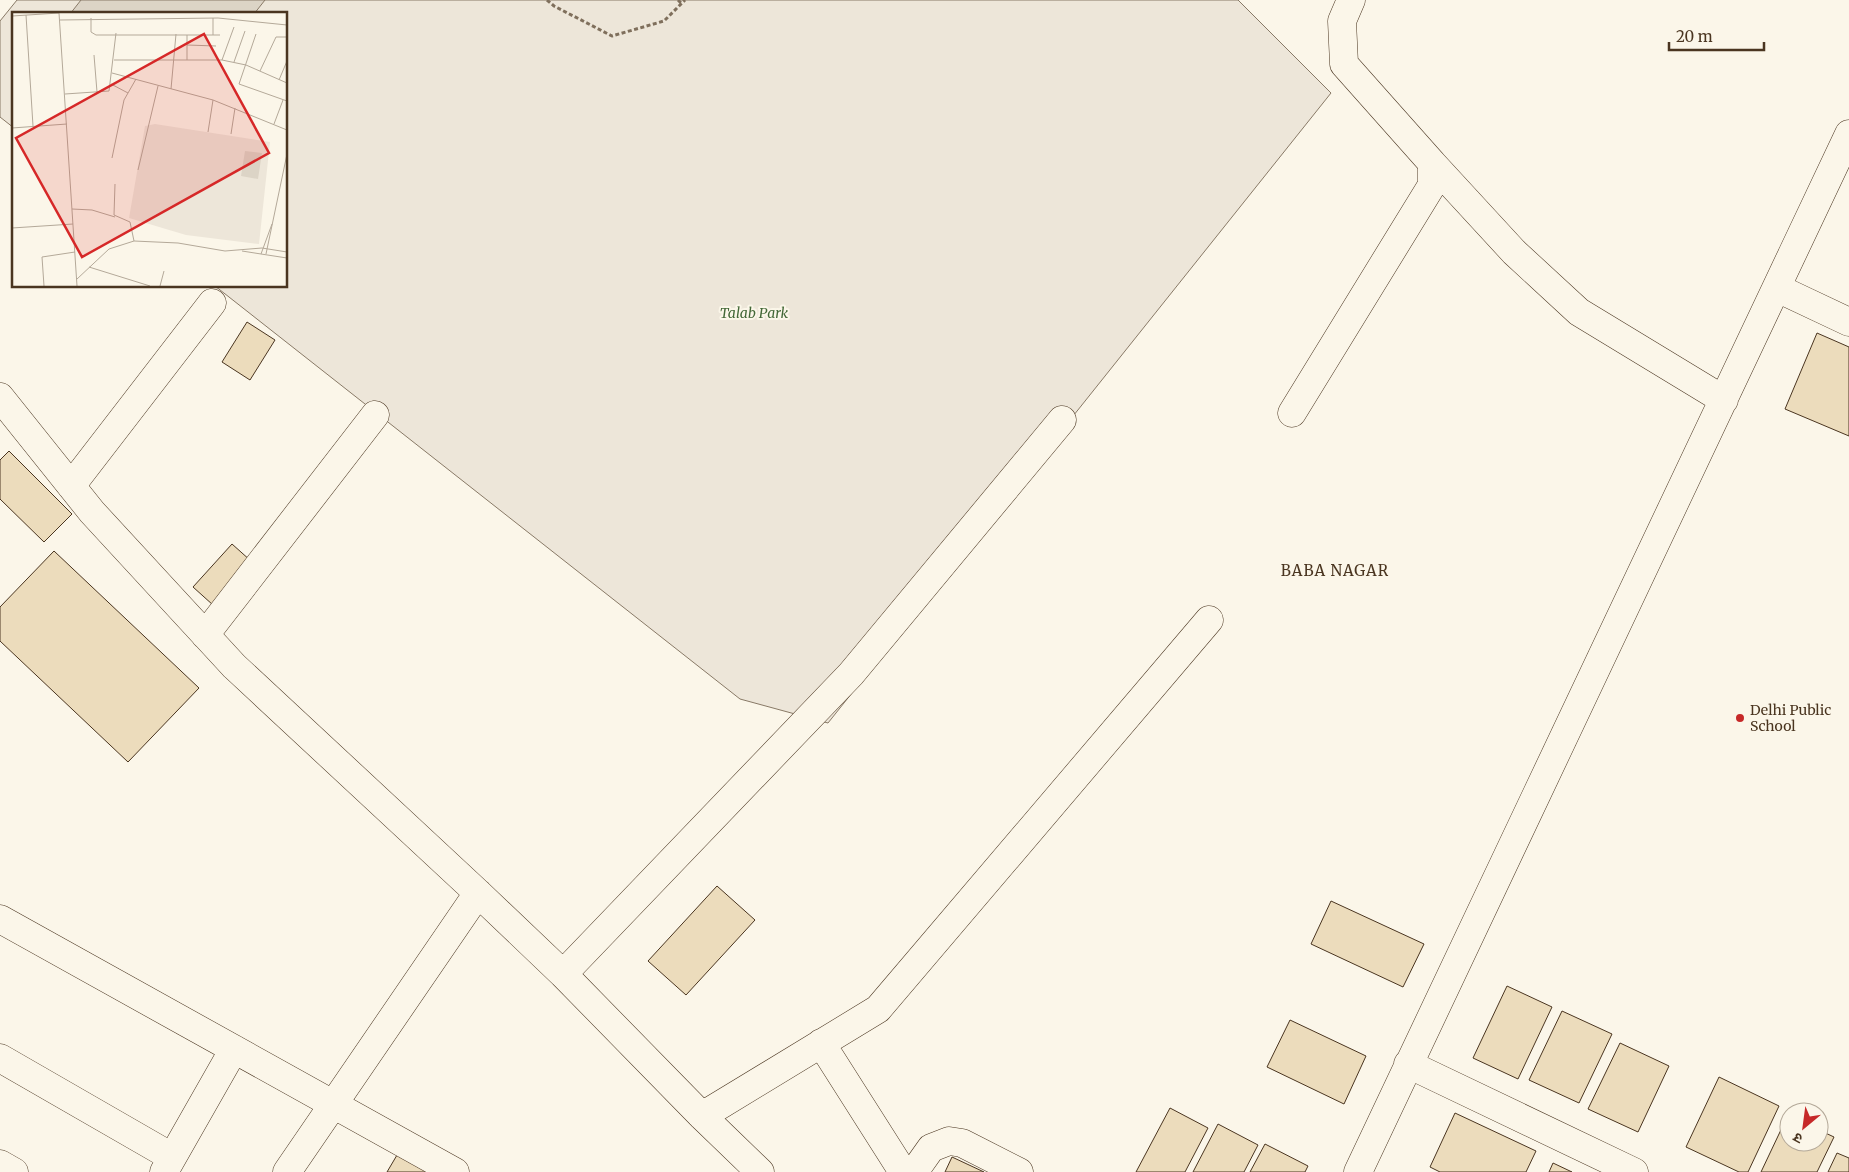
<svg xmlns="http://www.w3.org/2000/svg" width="1849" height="1172" viewBox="0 0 1849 1172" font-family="Merriweather,'Noto Sans Devanagari',serif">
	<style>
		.green { fill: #ede6d9; stroke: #887966 }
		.water { fill: #dcd4c6; stroke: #887966 }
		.building { fill: #ecdcbc; stroke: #4a3520 }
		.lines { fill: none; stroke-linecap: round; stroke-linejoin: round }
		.minor-casing { stroke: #4a3520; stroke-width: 29 }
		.path { stroke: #7f6f5c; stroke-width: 3; stroke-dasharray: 4 2.5; stroke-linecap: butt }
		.minor { stroke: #fbf6e9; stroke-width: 28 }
		.poi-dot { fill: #c62828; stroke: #fbf6e9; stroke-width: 2 }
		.labels { text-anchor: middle; stroke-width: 4; stroke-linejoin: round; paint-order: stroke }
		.park-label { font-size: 14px; font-style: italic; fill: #436837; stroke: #fbf6e9 }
		.poi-label { font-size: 14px; fill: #4a3520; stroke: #fbf6e9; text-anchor: start }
		.neighbourhood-label { font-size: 15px; letter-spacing: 1px; fill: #4a3520; stroke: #fbf6e9 }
		.inset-road { fill: none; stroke: #b4a999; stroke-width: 1 }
		.view { fill: #d62828; fill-opacity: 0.15; stroke: #d62828; stroke-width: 2.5 }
		.inset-edge { fill: none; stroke: #4a3520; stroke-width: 2.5 }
	</style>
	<rect width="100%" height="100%" fill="#fbf6e9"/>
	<!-- green -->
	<path class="green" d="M17,0H1238L1331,93L828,723L740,699L215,286H286V14H14V128L0,117V21Z"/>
	<!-- water -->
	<path class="water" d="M81,0H265L254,14H70Z"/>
	<!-- building -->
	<path class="building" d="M247,322L275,340L250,380L222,362Z
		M1817,333L1849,347V436L1785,409Z
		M9,451L72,514L44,542L0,499V460Z
		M232,544L251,561L213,605L193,587Z
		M54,551L199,688L128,762L0,641V607Z
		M717,886L755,920L686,995L648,961Z
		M1331,901L1424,944L1403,987L1311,944Z
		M1507,986L1552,1007L1518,1079L1473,1058Z
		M1562,1011L1612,1034L1579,1103L1529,1080Z
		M1290,1020L1366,1056L1344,1104L1267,1067Z
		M1620,1043L1669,1066L1638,1132L1588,1109Z
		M1719,1077L1779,1106L1748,1172H1739L1686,1147Z
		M1170,1108L1208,1128L1185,1172H1136Z
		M1455,1113L1536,1151L1526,1172H1440L1430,1167Z
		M1788,1115L1789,1142H1819V1130L1834,1137L1817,1172H1761Z
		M1218,1124L1258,1145L1244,1172H1193Z
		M1265,1144L1308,1166L1305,1172H1250Z
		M400,1150L436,1172H387Z
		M1837,1153L1849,1158V1172H1828Z
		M952,1157L984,1172H945Z
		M1553,1163L1572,1172H1549Z"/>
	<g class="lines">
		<defs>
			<path id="minor" d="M1432,163L1514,252L1579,312L1724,400
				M1777,288L1849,322
				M0,397L92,512L234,666L478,893L563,974L702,1116L760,1172
				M1292,413L1432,185V163L1344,64L1342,21L1351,0
				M71,486L212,303
				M205,635L375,415
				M0,919L455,1172
				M563,974L851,674L1062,420
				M821,1043L903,1172
				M0,1058L172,1157
				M1408,1064L1634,1172
				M702,1116L878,1009L1209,620
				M0,1164L14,1172
				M164,1172L234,1049
				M287,1172L478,893
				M914,1172L931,1148L949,1141L962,1143L1019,1172
				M1358,1172L1849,134"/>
		</defs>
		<!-- minor casing -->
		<use href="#minor" class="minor-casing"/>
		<!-- path -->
		<path class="path" d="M547,0L554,6L612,36L664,21L685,0
			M678,0L682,4"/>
		<!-- minor -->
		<use href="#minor" class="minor"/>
	</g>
	<!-- markers -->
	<circle class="poi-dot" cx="1740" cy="718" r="5"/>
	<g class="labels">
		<!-- park labels -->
		<g class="park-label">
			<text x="754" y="318">Talab Park</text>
		</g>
		<!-- poi labels -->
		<g class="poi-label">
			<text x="1750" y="715">Delhi Public<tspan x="1750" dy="16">School</tspan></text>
		</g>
		<!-- neighbourhood labels -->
		<g class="neighbourhood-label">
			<text x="1335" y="576">BABA NAGAR</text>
		</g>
	</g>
	<!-- overview -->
	<g transform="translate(12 12)">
		<rect width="275" height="275" fill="#fbf6e9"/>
		<path d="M143,112L258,130L247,232L174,223L117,206L133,114Z" fill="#ede6d9"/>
		<path d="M233,139L250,141L246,167L229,164Z" fill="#dcd4c6"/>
		<path class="inset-road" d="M47,1L65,274M14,3L21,114M0,4L47,1M79,6V20L84,23H208M48,8L206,6L275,13M244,22L227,72L275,89M201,23V6M175,33L204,34M82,43L85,80M102,48H210L234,53L275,71M175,48V23M210,48L222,15M222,50L233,19M248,59L264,25H275M100,61L201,88L275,118M267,68L275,49M99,72L116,81M159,77L164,22M53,82L97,79L104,21M262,112L271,88M0,116L55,112M196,120L201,88M219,122L223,96M100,146L112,88L124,67M126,158L146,74M103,172L102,203L118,210L122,229M60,197L80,198L103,205M260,212L249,242L275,246M0,216L61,212M230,239L249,242M254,242L275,142M77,255L138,274M65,267L97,237L122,229L166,231L213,239L250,236L275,240M32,274L30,245L63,240M148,274L152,259"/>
		<path class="view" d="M192,22L257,141L70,245L4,126Z"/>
		<rect width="275" height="275" class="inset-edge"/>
	</g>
	<!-- north arrow -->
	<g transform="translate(1804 1127) rotate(209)"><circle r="24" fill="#fbf6e9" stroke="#b4a999"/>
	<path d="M0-4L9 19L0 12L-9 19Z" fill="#c62828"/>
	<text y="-8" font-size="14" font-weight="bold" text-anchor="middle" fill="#4a3520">उ</text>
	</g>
	<!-- scale -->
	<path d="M1669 42v8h95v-8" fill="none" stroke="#4a3520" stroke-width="2.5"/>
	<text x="1676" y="42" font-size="15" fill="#4a3520" stroke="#fbf6e9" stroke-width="4" paint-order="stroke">20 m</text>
</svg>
